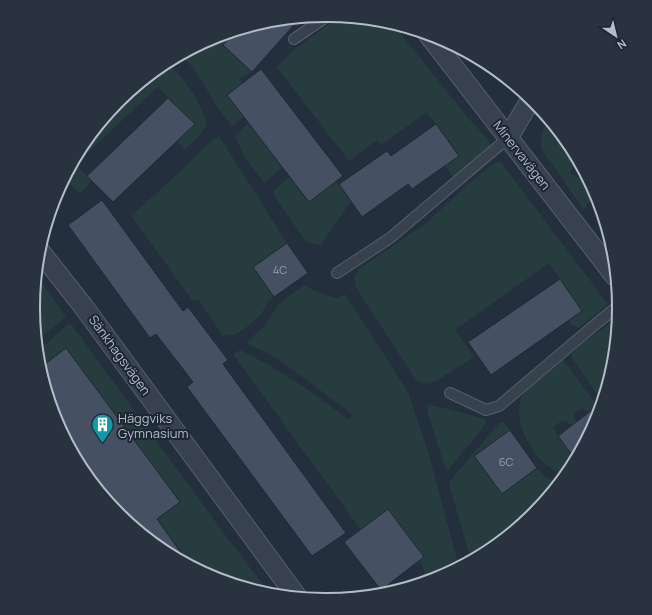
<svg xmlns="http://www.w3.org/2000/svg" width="652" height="615" viewBox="0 0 652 615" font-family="Manrope,sans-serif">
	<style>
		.green { fill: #263c3f }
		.building { fill: #455162; stroke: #1f2835 }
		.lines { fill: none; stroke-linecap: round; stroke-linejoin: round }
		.lane-casing { stroke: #565f6c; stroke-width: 12 }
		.street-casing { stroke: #565f6c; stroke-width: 21 }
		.lane { stroke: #38414e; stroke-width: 10 }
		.street { stroke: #38414e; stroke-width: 19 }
		.labels { text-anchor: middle; stroke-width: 4; stroke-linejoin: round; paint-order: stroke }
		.number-label { font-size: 11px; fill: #98a1af }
		.street-label { font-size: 13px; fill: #b4bcc9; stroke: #1d2633 }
		.poi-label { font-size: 13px; fill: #b4bcc9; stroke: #1d2633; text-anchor: start }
		.rim { fill: none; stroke: #b4bcc9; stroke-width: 2 }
	</style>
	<rect width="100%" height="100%" fill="#242f3e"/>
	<!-- green -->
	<path class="green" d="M340,16L383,21L393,24L468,118L488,139L491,146L454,178L445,166L459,156L427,112L381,145L377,140L349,161L277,67L292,51Z
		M237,30L252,72L240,78L243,83L244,117L232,126L216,105L197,73L182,55L214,37Z
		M168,62C184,80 202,101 207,125C201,134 194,142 185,149L177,141L194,124L158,87L75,164L92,180L83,191L80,194L64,179L83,145L119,101Z
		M485,63L507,80L501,83Z
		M548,120L569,145L577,160L570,173L589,183L595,193L584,210L542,150C539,139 543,129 548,120Z
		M249,123L283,167L264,183L244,156L235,136Z
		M219,136L287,243L253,267L274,297L269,301L261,314L248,326L235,335L223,336L198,299L193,301L131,216L183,169L210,142Z
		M496,162H501L608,304L578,328L572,325L568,320L582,311L549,263L455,330L474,357L438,380C425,386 420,386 412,374L362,297L356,287L354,277L359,269L425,224L475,178Z
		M290,176L336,181L351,201L321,245L306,242L275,197L273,192Z
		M37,276L66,317L37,341L34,307Z
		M304,285L313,290L336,298L345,294L408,392L429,455L459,567L438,578L426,582L423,566L419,561L424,557L388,509L361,530L233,354L240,350C280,369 314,393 349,420L352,414L285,364L266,352L247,344L248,341L265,325L279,304Z
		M618,317L613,365L602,401L573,360L571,354L583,343Z
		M67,325H72L217,524L270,594L214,578L191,565L157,519L180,502L65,349L40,368L38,351Z
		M562,359L569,367L598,407L590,413L582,408L574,413L573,417L577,422L572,426L565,421L560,422L553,427L558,436L575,459L565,475C559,472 551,469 546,465C528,448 511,418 523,393C528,383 553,366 562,359Z
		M429,404L485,419L486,422L482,429L449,469L447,470L445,468L428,413L427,406Z
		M500,422L504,423L510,430L474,457L502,494L537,468L546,477L558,483L533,514L488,551L471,560L449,484L450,481Z"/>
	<!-- building -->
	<path class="building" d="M301,17L252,72L223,45L237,30L269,21Z
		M261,69L343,176L309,202L227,95Z
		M168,98L195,124L113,202L87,176Z
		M436,124L459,156L412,189L408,184L362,217L339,184L387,151L391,156Z
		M102,200L183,311L188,307L228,360L223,364L346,533L312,556L187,387L193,382L156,334L150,338L68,225Z
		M287,243L308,273L274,297L253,267Z
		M560,279L582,311L491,375L468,342Z
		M66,348L180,502L157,519L189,564L163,551L119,514L83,470L56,419L40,368Z
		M601,403L596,420L575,459L558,436Z
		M510,430L537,468L502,494L474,456Z
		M388,509L424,557L381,590L344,542Z"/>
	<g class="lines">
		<defs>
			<path id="lane" d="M294,39L329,15
				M337,273L390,238L508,138
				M450,393L486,410L499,406L597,323L618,306"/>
			<path id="street" d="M428,34L615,276
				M508,138L531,99
				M39,250L83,306L297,597"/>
		</defs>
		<!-- lane casing -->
		<use href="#lane" class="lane-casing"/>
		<!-- street casing -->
		<use href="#street" class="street-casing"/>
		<!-- lane -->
		<use href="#lane" class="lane"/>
		<!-- street -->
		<use href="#street" class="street"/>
	</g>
	<!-- icons -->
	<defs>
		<symbol id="building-pin" viewBox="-11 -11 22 30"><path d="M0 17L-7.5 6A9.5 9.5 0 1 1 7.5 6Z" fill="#0f9aa8" stroke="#1d2633"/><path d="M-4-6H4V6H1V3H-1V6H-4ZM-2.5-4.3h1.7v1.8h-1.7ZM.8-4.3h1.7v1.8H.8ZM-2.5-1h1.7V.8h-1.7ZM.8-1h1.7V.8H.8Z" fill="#fff"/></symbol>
	</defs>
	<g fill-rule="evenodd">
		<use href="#building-pin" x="90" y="412" width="25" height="34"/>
	</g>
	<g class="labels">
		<!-- number labels -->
		<g class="number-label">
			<text x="280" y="274">4C</text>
			<text x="506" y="466">6C</text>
		</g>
		<!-- street labels -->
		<g class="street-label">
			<text transform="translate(522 155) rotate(52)" y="5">Minervavägen</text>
			<text transform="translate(120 355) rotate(54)" y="5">Sänkhagsvägen</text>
		</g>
		<!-- poi labels -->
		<g class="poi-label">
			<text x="118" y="423">Häggviks<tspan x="118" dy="15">Gymnasium</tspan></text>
		</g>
	</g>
	<!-- crop -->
	<path d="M0 0H652V615H0ZM325 22H327A285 285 0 0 1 612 307V308A285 285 0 0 1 327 593H325A285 285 0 0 1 40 308V307A285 285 0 0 1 325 22Z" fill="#29323f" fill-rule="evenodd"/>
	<path class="rim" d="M325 22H327A285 285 0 0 1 612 307V308A285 285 0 0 1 327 593H325A285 285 0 0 1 40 308V307A285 285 0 0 1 325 22Z"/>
	<!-- north arrow -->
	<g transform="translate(616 36) rotate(145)" stroke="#1d2633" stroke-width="3" paint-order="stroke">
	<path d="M0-3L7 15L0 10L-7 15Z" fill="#b4bcc9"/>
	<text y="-6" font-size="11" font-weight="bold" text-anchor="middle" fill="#b4bcc9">N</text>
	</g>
</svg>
